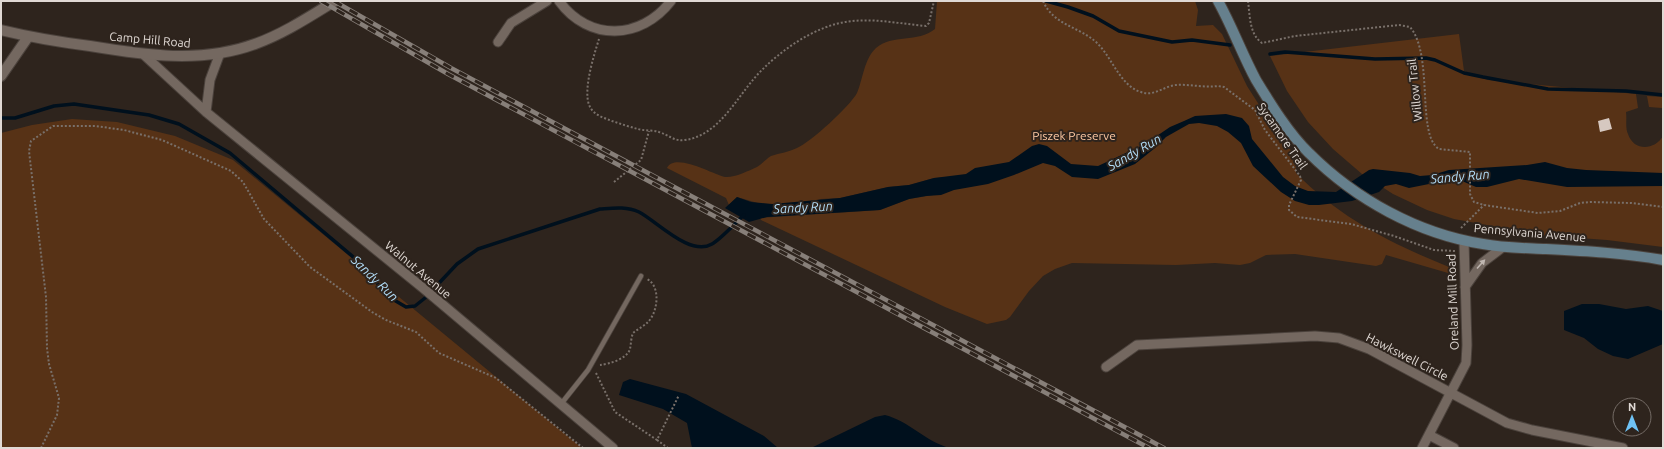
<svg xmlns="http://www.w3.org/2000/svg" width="1664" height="449" viewBox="0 0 1664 449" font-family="Ubuntu,sans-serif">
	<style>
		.green { fill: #573216 }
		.water { fill: #00101d }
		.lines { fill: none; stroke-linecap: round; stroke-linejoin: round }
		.stream { stroke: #00101d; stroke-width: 3.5 }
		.building { fill: #d6c8c0 }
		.service-casing { stroke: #4b423c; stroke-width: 6 }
		.minor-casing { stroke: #4b423c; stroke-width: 11 }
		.tertiary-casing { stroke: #4b423c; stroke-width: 12 }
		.secondary-casing { stroke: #4b423c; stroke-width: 12 }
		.path { stroke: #79706a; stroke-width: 2; stroke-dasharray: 2 2; stroke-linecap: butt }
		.service { stroke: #746860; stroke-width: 4.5 }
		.minor { stroke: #746860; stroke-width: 9 }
		.tertiary { stroke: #746860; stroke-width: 10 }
		.secondary { stroke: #66808d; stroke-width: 10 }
		.rail-casing { stroke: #877f79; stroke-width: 4.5 }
		.rail { stroke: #2e241d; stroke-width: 3; stroke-dasharray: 9; stroke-linecap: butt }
		.oneway { fill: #c0b7b1 }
		.labels { text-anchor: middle; stroke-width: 4; stroke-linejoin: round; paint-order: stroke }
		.street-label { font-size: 12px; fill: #e0d9d4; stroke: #2e241d }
		.park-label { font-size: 12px; fill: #fdc8a3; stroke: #2e241d }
		.water-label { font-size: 13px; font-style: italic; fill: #b2ddf8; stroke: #2e241d }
	</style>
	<rect width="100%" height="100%" fill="#2e241d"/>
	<!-- green -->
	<path class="green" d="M937,1H1195L1198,10L1196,26L1213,25L1222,34L1247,86L1270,122L1295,156L1296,173C1340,218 1392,244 1449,267L1455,275L1386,255L1382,264L1376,266L1295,254L1266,255L1250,263L1240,265L1215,263L1176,265L1072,263L1055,269L1043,276L1029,291L1010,317L1006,320L987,324L945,307L761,220L760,218L880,210L909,199L933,195L948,177L934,178L909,185L888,187L840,198L821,199L796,204H761L737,197L729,205L726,198L667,168C675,152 712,174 725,177C734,178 748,171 757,167C762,164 766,159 771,156C780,153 789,152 797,148C811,142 850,106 857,93C863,79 864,59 876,48C892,34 918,43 935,29Z
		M1459,34L1464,71L1488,80L1636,94L1638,108L1626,112C1627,119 1625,128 1628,134C1634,152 1655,150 1663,136V247L1607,240L1512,233L1503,228L1454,219L1427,210L1393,194L1362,174L1333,149L1308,122L1287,91L1270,56Z
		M1647,96L1663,97V117L1662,108L1649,107Z
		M72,119L117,122L175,136L233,160L582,448H1V133L32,125Z"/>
	<!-- water -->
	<path class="water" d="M1226,114L1242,118L1249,126L1252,139L1283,177L1295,186L1308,191L1336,192L1369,170L1373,169L1410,173L1420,176L1432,175L1449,170L1527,165L1545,162L1567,168L1586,170L1663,173V186L1567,187L1519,179L1487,187H1476L1462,181L1439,182L1409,188L1396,184L1385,186L1379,192L1352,201L1319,205H1309L1295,201L1281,192L1253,166L1241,143L1228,132L1217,126L1199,123L1189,124L1166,137L1155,148L1135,164L1098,179L1072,177L1055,166L1043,163L1014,175L988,184L954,190L941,195L926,196L909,199L880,210L767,217L749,222L725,208L737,197L751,202L772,204L840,198L888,187L909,185L934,178L966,174L975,168L1009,162L1032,146L1039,144L1047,146L1071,164L1098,166L1145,144L1170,127L1184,121L1195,116Z
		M1582,304H1599L1626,309L1648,306L1663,311V344L1628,359L1613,356L1598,349L1584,338L1564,330V311Z
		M630,379L686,394L764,436L778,448H692L687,423L663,409L619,395L623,382Z
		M885,415C909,421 926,442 950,448H811L875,417Z"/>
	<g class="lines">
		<!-- stream -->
		<path class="stream" d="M1046,1L1068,7L1093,16L1119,31L1172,42L1192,40L1230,45
			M1270,54L1285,52L1375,59L1426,58L1435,60L1464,73L1483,77L1548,89L1626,91L1663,95
			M1,118H15L54,106L74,104L149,115L179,124L230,153L364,266L381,288L394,300L406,307L415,306L425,298L457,264L478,249L600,209C613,208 626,206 639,212C658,222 690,257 712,244C721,239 735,223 744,215"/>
	</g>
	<!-- building -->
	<path class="building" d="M1609,118L1612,129L1600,132L1598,121Z"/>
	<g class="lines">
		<defs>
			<path id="service" d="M561,404L588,370L641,276"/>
			<path id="minor" d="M559,1C589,42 641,40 671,1
				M498,42L511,23L547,1
				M143,54L206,112L423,288L613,448
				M206,112L210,80L220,53
				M1465,287L1482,263L1503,247
				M1106,367L1137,345L1315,336L1339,338L1369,349L1507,423L1532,430L1623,448
				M1429,435L1454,448
				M1422,448L1466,363L1467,345L1464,241"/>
			<path id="tertiary" d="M1,30C30,37 60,42 90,46C145,55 201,64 255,44C283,34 309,17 335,1
				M1,76L28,37"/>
			<path id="secondary" d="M1218,1C1232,26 1242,54 1256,80C1270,103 1289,134 1309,153C1355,199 1418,234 1483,244C1503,248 1525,248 1546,249C1585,251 1624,253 1663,260"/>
		</defs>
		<!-- service casing -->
		<use href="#service" class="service-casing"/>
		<!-- minor casing -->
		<use href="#minor" class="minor-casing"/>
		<!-- tertiary casing -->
		<use href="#tertiary" class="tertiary-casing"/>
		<!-- secondary casing -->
		<use href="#secondary" class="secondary-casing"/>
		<!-- path -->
		<path class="path" d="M1043,1C1054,26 1079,26 1097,43C1112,57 1120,86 1141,92C1154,97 1164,86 1176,85C1190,84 1204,88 1218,86L1224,87L1255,110L1265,130L1300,176L1301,180L1289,205V210L1297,217L1351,224L1394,236L1434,250L1455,251
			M1248,1C1250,15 1249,34 1262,43L1295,36L1399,25L1410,27C1434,55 1416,135 1439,149L1470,152V194L1474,202L1484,205L1538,213L1560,211L1580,203L1590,202L1631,203L1663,207
			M599,39C594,55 582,92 590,107C594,115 604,118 612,121C621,124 630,127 638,129C645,131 653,130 659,132C669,135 675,142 685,140C722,135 739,91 764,68C780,52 803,36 824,28C858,14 891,23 926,26L929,23L934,1
			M614,182L641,160L649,131
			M1461,228L1484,205
			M600,365C609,364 627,359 630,349C631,344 631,338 633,333C638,329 644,326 648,322C658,312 661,286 647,279
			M596,373L615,412L657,440L679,395
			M657,440L668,448
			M41,448L57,415L59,398L49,364L47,348L46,297L29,151L31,141L53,126H95L124,130L162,140L231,171L243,182L264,219L310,267L372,312L386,320L416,332L439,353L496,378L583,448"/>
		<!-- service -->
		<use href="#service" class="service"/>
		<!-- minor -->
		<use href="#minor" class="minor"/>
		<!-- tertiary -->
		<use href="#tertiary" class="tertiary"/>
		<!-- secondary -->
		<use href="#secondary" class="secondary"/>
		<defs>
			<path id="rail" d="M321,1L448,74L1149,448
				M334,1L451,68L1164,448"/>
		</defs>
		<!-- rail casing -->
		<use href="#rail" class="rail-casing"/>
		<!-- rail -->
		<use href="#rail" class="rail"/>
	</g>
	<!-- one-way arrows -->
	<defs><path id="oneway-solid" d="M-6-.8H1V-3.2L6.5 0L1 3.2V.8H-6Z"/></defs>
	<use class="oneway" href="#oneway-solid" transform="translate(1481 264) rotate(-48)"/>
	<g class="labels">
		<!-- street labels -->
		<g class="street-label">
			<text transform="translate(150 40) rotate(5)" y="4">Camp Hill Road</text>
			<text transform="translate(1415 90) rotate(-96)" y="4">Willow Trail</text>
			<text transform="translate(1282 136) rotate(55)" y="4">Sycamore Trail</text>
			<text transform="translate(1530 233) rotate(5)" y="4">Pennsylvania Avenue</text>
			<text transform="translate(418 270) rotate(40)" y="4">Walnut Avenue</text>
			<text transform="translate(1453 302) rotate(-92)" y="4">Oreland Mill Road</text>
			<text transform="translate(1407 357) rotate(27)" y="4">Hawkswell Circle</text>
		</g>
		<!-- park labels -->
		<g class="park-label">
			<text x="1074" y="140">Piszek Preserve</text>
		</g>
		<!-- water labels -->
		<g class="water-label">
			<text transform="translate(1134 152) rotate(-30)" y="5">Sandy Run</text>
			<text transform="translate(1460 176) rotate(-5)" y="5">Sandy Run</text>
			<text transform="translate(803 207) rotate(-3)" y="5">Sandy Run</text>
			<text transform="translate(375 278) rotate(44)" y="5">Sandy Run</text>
		</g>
	</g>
	<!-- border -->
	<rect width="1664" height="449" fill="none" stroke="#e0d9d4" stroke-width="4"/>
	<!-- north arrow -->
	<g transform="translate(1632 417)"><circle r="19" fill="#2e241d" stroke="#756c66"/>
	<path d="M0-3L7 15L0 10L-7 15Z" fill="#6fc2f4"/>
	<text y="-6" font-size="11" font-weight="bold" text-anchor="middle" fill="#e0d9d4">N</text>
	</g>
</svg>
